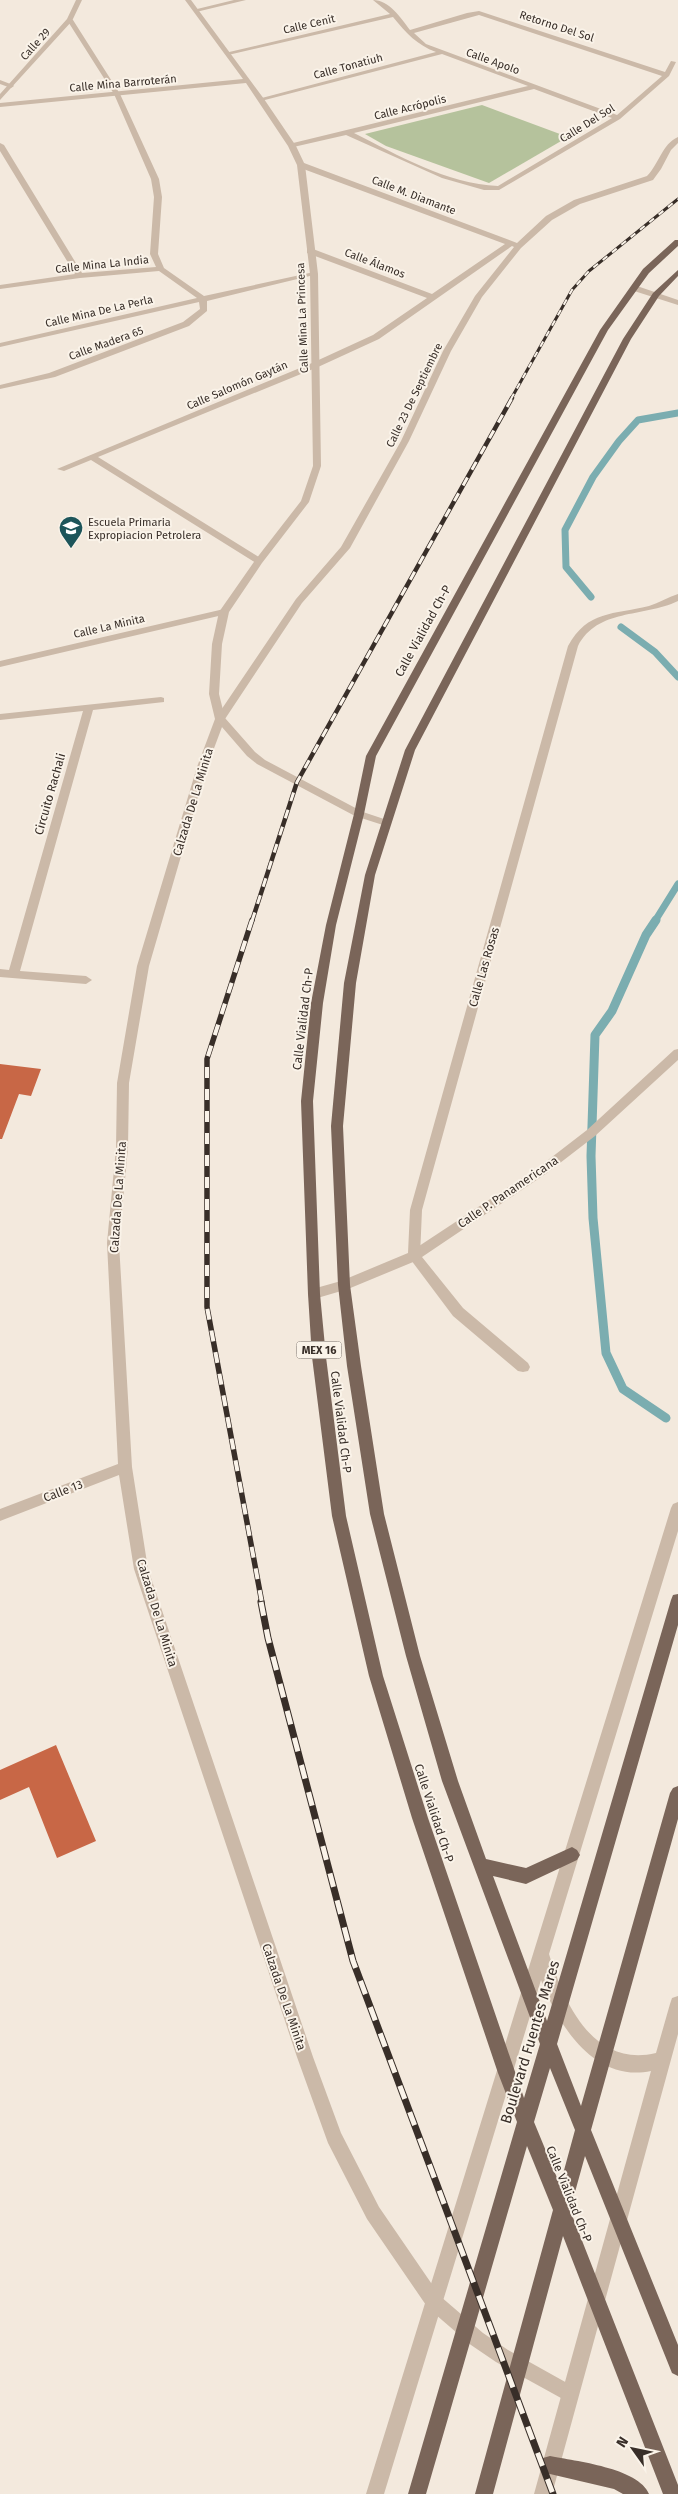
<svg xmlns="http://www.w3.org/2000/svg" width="678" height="2494" viewBox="0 0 678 2494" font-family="'Fira Sans',sans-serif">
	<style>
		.green { fill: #b5c29c }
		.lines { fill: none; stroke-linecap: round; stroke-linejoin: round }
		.stream-far1 { stroke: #7badb0; stroke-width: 7 }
		.stream { stroke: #7badb0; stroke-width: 9 }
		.building { fill: #c86746 }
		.minor { fill: #cbb9a8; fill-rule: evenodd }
		.tertiary { fill: #cbb9a8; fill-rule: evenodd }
		.primary { fill: #7a6559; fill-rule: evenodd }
		.rail-far3-casing { stroke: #382e28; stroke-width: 3 }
		.rail-far2-casing { stroke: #382e28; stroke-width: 4.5 }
		.rail-far1-casing { stroke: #382e28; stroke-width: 5.5 }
		.rail-casing { stroke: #382e28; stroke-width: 7 }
		.rail-far3 { stroke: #faf3e9; stroke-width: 2; stroke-dasharray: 6; stroke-linecap: butt }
		.rail-far2 { stroke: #faf3e9; stroke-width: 3; stroke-dasharray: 9; stroke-linecap: butt }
		.rail-far1 { stroke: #faf3e9; stroke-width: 4; stroke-dasharray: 11; stroke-linecap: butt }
		.rail { stroke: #faf3e9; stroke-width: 5; stroke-dasharray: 14; stroke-linecap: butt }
		.labels { text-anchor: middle; stroke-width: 4; stroke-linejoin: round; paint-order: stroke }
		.far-street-label { font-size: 11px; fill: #382e28; stroke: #faf3e9 }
		.far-poi-label { font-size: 11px; fill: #382e28; stroke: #faf3e9; text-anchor: start }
		.shield { fill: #faf3e9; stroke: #726962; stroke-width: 1 }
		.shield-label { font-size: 11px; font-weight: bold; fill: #382e28 }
		.street-label { font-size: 12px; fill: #382e28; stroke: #faf3e9 }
		.near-street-label { font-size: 15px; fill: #382e28; stroke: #faf3e9 }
	</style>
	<rect width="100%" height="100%" fill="#f3e9dd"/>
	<!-- green -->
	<path class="green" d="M482,105L568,137L489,183L386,146L365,134Z"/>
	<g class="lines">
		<!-- stream-far1 -->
		<path class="stream-far1" d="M591,597L566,567L565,530L593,477L619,441L638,420L678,413
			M621,627L655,652L678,677
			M655,921L678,884"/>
		<!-- stream -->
		<path class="stream" d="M656,920L646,935L612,1011L595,1035L591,1156L593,1218L606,1353L623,1389L666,1418"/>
	</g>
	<!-- building -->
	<path class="building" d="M0,1064L41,1069L31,1096L19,1094L2,1139H0Z
		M56,1745L96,1841L57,1858L29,1787L0,1800V1770Z"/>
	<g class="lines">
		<!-- minor -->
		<path class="minor" d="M234,0H246L196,12L193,10Z
			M373,0C389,0 401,18 410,30L467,13L479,11L665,72L671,61L676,62L669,76L620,119L499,190H484L442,178L346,135L289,148V144L528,86L442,54L261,101L258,99L436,52C417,45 406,33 393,17L228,55L225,53L390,14ZM479,15L662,76L617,115L426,44L414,33ZM534,89L612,118L498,186C447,184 398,155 354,133Z
			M70,18L73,20L120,94L159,179L162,197L158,254L164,268L204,296L314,272L318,274L207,301V311L189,326L55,377L0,389V385L49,373L183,322L200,309L199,302L0,347V343L197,298L159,271L80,278L0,289V285L75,274L0,151V143L4,145L82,273L156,267L150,254L154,197L151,179L114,94L67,20Z
			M0,80L13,85L14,86L11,88L0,84Z
			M678,137V143L671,150L661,169L653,180L580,204L552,220L521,248L482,297L451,351L409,441L350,548L302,603L225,719L207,767L149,966L129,1083L128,1148L119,1243L132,1467L148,1569L313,2057L341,2133L379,2207L440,2296L483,2333L508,2350L576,2388L579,2394L576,2400L570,2403L496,2362L471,2345L428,2308L367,2219L328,2143L297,2057L134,1569L119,1475L0,1521V1509L118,1464L107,1243L116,1148L117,1083L137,966L197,767L215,719L296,599L341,547L401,441L443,351L475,296L514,247L512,246L379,339L318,367L98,457L262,559V563H256L91,460L64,471L57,469L312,363L373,335L427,298L307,253V249H313L432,294L505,244L298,167V163H304L517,243L546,216L574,200L647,176C659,164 662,144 678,137Z
			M631,286H637L678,300V305L631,290Z
			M224,609L227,610V614L0,667V661Z
			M161,697L164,698V702L93,710L20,971L86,976L92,980L86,984L0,977V969L9,970L83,711L0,720V714Z
			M678,1049V1060L595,1136L547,1173L422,1257L463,1308L528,1363L530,1367L528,1371L523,1372L518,1371L453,1316L408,1256L410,1252L539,1167L587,1130L674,1050Z"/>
		<!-- tertiary -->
		<path class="tertiary" d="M76,0H82L72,21L0,100V94L67,19Z
			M185,0H191L264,99L296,146L305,165L318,274L321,466L309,502L262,563L229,612L222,644L219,694L225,718L255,752L265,760L363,812L390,821L391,823L386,826L355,816L257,764L247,756L215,719L209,694L212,644L219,612L256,559L301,501L313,466L310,274L297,165L288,146L246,83L0,107V103L243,79Z
			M678,594V601C642,618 598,608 578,646L422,1210L420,1256L418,1260L348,1289L314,1299L309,1298L308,1294L309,1290L341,1281L408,1253L410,1210L568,646C588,610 613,615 649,606C659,603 668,597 678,594Z
			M678,1502V1531L549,1954C564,2003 593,2068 656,2053L670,2004L672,1998L678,1996V2034L552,2494H534L651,2071C594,2083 558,2025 541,1980L384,2494H366L671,1508L673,1504Z"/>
		<!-- primary -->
		<path class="primary" d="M675,240H678V246L649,273L608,330L376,756L364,814L336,925L323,1003L313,1101L320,1294L326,1357L346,1516L383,1676L428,1818L524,2098L540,2044L442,1781L406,1656L370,1514L347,1366L338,1285L331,1126L344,983L365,875L405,750L623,339L653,293L678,270V276L659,296L631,339L415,750L375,875L356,983L343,1126L350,1285L361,1366L384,1514L420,1656L458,1781L486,1859L526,1868L572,1847L577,1850L580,1855L577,1860L526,1884L493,1876L547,2021L671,1600L673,1595L678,1594V1625L557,2044L581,2106L670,1793L673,1788L678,1786V1819L591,2130L678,2345V2376L672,2373L585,2156L570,2210L678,2485V2494H663L563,2236L493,2494H475L553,2210L527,2146L426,2494H408L517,2122L498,2073L412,1818L369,1676L332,1516L312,1357L308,1294L301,1101L311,1003L326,925L354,814L366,756L600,330L643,269ZM550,2068L575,2130L560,2185L534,2122Z
			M550,2456C575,2461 639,2468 649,2494H623L614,2489L550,2474L543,2472L541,2465L543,2458Z"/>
		<defs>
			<path id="rail-far3" d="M511,399L572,290L589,271L678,199"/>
			<path id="rail-far2" d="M252,921L297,782L512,398"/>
			<path id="rail-far1" d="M252,920L207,1059V1307L262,1603"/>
			<path id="rail" d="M261,1602L268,1638L353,1961L553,2494"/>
		</defs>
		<!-- rail-far3 casing -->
		<use href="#rail-far3" class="rail-far3-casing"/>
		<!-- rail-far2 casing -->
		<use href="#rail-far2" class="rail-far2-casing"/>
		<!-- rail-far1 casing -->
		<use href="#rail-far1" class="rail-far1-casing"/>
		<!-- rail casing -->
		<use href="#rail" class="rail-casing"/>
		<!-- rail-far3 -->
		<use href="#rail-far3" class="rail-far3"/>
		<!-- rail-far2 -->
		<use href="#rail-far2" class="rail-far2"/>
		<!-- rail-far1 -->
		<use href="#rail-far1" class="rail-far1"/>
		<!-- rail -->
		<use href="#rail" class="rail"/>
	</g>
	<!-- icons -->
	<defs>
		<symbol id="school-pin" viewBox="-11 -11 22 30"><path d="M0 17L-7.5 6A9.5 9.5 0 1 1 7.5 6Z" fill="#1d555a" stroke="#faf3e9"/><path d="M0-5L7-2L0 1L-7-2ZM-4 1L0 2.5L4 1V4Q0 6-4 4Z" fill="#fff"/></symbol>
	</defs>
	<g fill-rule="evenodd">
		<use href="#school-pin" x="57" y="514" width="28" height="38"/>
	</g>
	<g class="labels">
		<!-- far-street labels -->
		<g class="far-street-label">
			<text transform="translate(309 24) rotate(-13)" y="4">Calle Cenit</text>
			<text transform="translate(557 26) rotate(18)" y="4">Retorno Del Sol</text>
			<text transform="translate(35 44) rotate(-48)" y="4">Calle 29</text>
			<text transform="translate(493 61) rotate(20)" y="4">Calle Apolo</text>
			<text transform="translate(348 66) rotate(-15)" y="4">Calle Tonatiuh</text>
			<text transform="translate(123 83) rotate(-5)" y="4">Calle Mina Barroterán</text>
			<text transform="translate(410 107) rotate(-14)" y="4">Calle Acrópolis</text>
			<text transform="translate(587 123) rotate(-32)" y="4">Calle Del Sol</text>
			<text transform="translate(414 195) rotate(21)" y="4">Calle M. Diamante</text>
			<text transform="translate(375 263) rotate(21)" y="4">Calle Álamos</text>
			<text transform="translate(102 264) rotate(-6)" y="4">Calle Mina La India</text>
			<text transform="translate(99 311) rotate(-13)" y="4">Calle Mina De La Perla</text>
			<text transform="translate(302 318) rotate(-92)" y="4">Calle Mina La Princesa</text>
			<text transform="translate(106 343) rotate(-20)" y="4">Calle Madera 65</text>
			<text transform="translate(237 385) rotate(-23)" y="4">Calle Salomón Gaytán</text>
			<text transform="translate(414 395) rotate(-64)" y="4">Calle 23 De Septiembre</text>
			<text transform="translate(109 626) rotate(-13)" y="4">Calle La Minita</text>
		</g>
		<!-- far-poi labels -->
		<g class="far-poi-label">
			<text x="88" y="526">Escuela Primaria<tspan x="88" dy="13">Expropiacion Petrolera</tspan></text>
		</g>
		<!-- shield labels -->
		<rect class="shield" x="296.5" y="1341.5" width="45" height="17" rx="4"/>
		<g class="shield-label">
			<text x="319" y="1354">MEX 16</text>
		</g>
		<!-- street labels -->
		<g class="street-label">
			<text transform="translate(423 631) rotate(-61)" y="4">Calle Vialidad Ch-P</text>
			<text transform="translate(50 794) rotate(-74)" y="4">Circuito Rachali</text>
			<text transform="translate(193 802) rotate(-73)" y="4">Calzada De La Minita</text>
			<text transform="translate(484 967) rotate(-74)" y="4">Calle Las Rosas</text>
			<text transform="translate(303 1019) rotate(-83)" y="4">Calle Vialidad Ch-P</text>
			<text transform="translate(508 1192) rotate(-34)" y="4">Calle P. Panamericana</text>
			<text transform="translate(118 1197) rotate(-86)" y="4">Calzada De La Minita</text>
			<text transform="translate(341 1422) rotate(83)" y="4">Calle Vialidad Ch-P</text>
			<text transform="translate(63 1491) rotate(-21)" y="4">Calle 13</text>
			<text transform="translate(157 1613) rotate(73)" y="4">Calzada De La Minita</text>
			<text transform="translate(434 1813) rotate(72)" y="4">Calle Vialidad Ch-P</text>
			<text transform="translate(284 1997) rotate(71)" y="4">Calzada De La Minita</text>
			<text transform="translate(569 2194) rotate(68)" y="4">Calle Vialidad Ch-P</text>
		</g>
		<!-- near-street labels -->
		<g class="near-street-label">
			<text transform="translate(530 2042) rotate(-73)" y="5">Boulevard Fuentes Mares</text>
		</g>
	</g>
	<!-- north arrow -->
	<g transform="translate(633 2449) rotate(303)" stroke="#faf3e9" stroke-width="4" paint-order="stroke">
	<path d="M0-4L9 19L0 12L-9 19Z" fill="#382e28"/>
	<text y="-8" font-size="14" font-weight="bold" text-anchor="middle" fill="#382e28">N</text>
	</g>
</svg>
